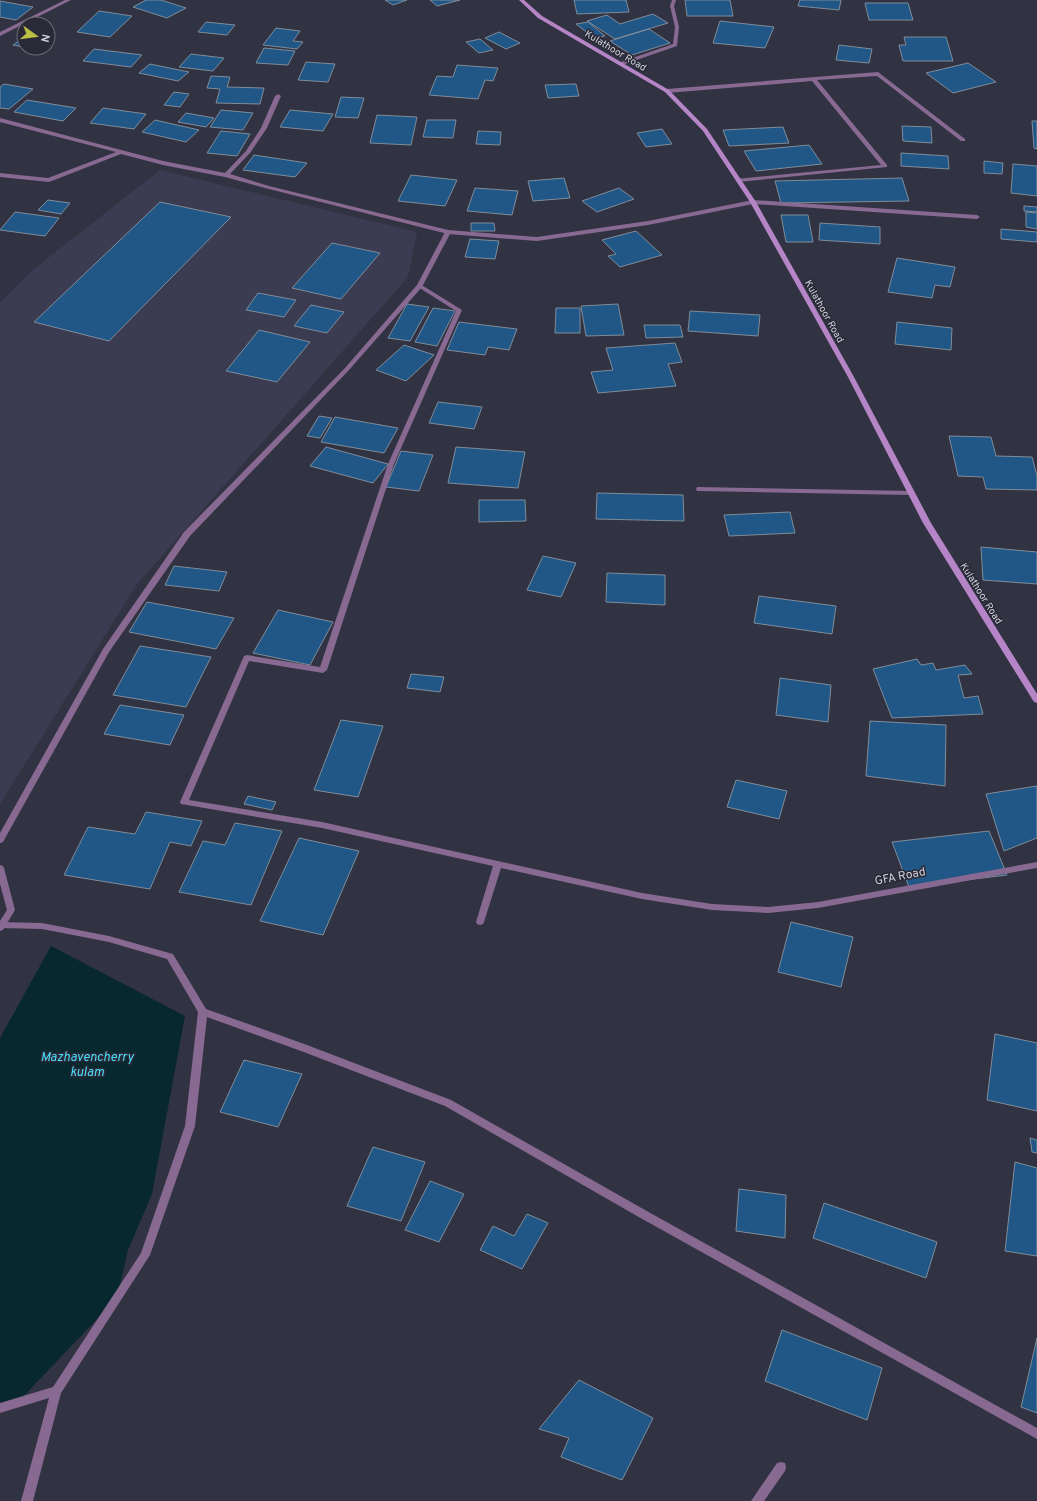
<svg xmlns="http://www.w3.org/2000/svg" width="1037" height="1501" viewBox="0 0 1037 1501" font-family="Overpass,sans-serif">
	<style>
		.built { fill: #3b3c51 }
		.water { fill: #07282f }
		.building { fill: #205787; stroke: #7f8c9a }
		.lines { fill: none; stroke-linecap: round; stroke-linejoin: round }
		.lane { fill: #876992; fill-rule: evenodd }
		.street { fill: #876992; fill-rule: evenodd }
		.secondary { fill: #b585c7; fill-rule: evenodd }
		.labels { text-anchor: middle; stroke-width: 3; stroke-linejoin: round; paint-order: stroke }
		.far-street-label { font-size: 10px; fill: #cfd0d9; stroke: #292937 }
		.street-label { font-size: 12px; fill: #cfd0d9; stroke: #292937 }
		.water-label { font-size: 13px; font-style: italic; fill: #49ddfa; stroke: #292937 }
	</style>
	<rect width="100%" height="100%" fill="#323342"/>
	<!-- built -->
	<path class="built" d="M160,170L417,232L408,277L137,584L0,804V303L34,269Z"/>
	<!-- water -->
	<path class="water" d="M51,946L185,1016L152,1194L128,1250L117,1298L19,1401L0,1412V1038Z"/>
	<!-- building -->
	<path class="building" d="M146,0H161L186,8L167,18L133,7Z
		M385,0H407L393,5Z
		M430,0H460L437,6Z
		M574,0H626L629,12L577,14Z
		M685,0H730L733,16H687Z
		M800,0H841L839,10L798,6Z
		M0,1L33,7L16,20L0,17Z
		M865,3H908L913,20H869Z
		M99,11L132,16L110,37L77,32Z
		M653,14L668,23L615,39L587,21L607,15L620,24Z
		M720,21L774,27L765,48L713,43Z
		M206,22L235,25L227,35L198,32Z
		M588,22L605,36L594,38L576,24Z
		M276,28L300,31L293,41L303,42L297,49L263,45Z
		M649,29L670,43L632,55L610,41Z
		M499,32L520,43L506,49L485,38Z
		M24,37V47L13,45Z
		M904,37H946L953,61H903L899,45H906Z
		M480,39L493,50L479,53L466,42Z
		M839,45L872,49L869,63L836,60Z
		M264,48L295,51L288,65L256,63Z
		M94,49L142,55L131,67L83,61Z
		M191,54L224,58L213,71L179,67Z
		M306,62L335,64L328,82L298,80Z
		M968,63L996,82L953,93L926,73Z
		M150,64L189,72L178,81L139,73Z
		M457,65L498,68L493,81L485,80L478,99L429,95L437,76L453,77Z
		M211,76L230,77L227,87L264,88L260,104L216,103L220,89L207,88Z
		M4,84L33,89L9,109L0,108V87Z
		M576,84L579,96L548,98L545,85Z
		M174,92L189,94L180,107L164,105Z
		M341,97L364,98L358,118L335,117Z
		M27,100L76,108L63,121L14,112Z
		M103,108L146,114L134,129L90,123Z
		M221,110L253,113L243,130L210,127Z
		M290,110L333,114L323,131L280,127Z
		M186,113L214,118L206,127L178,122Z
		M377,115L417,117L411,145L370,143Z
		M155,120L199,130L186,142L142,132Z
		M427,120H456L453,138L423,137Z
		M1032,121H1037V149L1034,148Z
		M902,126L931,127L932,143L903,141Z
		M783,127L789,143L729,146L723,130Z
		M662,129L672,144L646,147L637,133Z
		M221,131L250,134L237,156L207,153Z
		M478,131L501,132L500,145L476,144Z
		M809,145L822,164L756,171L744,151Z
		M901,153L948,156L949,169L901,166Z
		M254,155L307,163L295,177L243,170Z
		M984,161L1003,163L1002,174L984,173Z
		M1013,164L1037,166V196L1011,193Z
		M411,175L457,180L445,206L398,201Z
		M564,178L570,198L533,201L528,181Z
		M902,178L909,201L781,203L775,181Z
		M475,188L518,191L512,215L467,211Z
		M619,188L634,199L597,212L582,201Z
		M48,200L70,203L61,214L38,210Z
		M160,202L231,217L109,341L34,322Z
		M1024,206L1037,207V212L1024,211Z
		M15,212L59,218L45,236L0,230Z
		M1026,212L1037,213V229L1026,227Z
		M781,215H808L813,242H786Z
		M471,223H494L495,231H471Z
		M820,223L880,227V244L819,240Z
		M1001,229L1037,232V242L1001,239Z
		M636,231L662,255L620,267L608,256L616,254L602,240Z
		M470,239L499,241L495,259L465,257Z
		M332,243L380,253L341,299L292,288Z
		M897,258L955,267L950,287L935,285L932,298L888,292Z
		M258,293L296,300L284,317L246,310Z
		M407,304L429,307L410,341L388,338Z
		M618,304L624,335L586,336L581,306Z
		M311,305L344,312L327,333L294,326Z
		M433,308L455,311L437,346L415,342Z
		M556,308H580V333H555Z
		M690,311L760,315L758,336L688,331Z
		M459,322L517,329L509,350L488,347L485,355L447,350Z
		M897,322L952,328L951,350L895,344Z
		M644,325H680L683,337L646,338Z
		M259,330L310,342L277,382L226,371Z
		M675,343L682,362L668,364L676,386L598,393L591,372L613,370L606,348Z
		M404,345L434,355L406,381L376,370Z
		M438,402L482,407L474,429L429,423Z
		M319,416L332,418L320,438L307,436Z
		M335,417L398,428L384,453L321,442Z
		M949,436L991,437L996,456L1032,457L1037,476V490L986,489L983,477L958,476Z
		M326,447L388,464L373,483L310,466Z
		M456,447L525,452L518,488L448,483Z
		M401,451L433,455L419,491L386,487Z
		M597,493L683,495L684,521L596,519Z
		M479,500H525L526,521L479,522Z
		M790,512L795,533L729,536L724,515Z
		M981,547L1037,552V584L983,580Z
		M543,556L576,563L561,597L527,590Z
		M174,566L227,572L219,591L165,585Z
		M607,573L665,575V605L606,602Z
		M759,596L836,606L832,634L754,623Z
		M147,602L234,618L216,649L129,632Z
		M278,610L333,622L310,665L253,653Z
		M140,646L211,657L186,707L113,695Z
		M917,659L921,665L933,663L936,670L965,665L972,674L958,675L964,698L978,696L983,714L892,718L873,669Z
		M411,674L444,677L440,692L407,688Z
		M780,678L831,685L828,722L776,715Z
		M120,705L184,715L170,745L104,734Z
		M341,720L383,726L358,797L314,790Z
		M870,721L946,725L945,786L866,776Z
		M736,780L787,791L779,819L727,807Z
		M1037,786V838L1004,851L986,794Z
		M248,796L276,802L272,810L244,804Z
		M146,812L202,821L191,846L170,842L150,889L64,875L88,827L135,834Z
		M235,823L282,831L251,905L179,892L203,841L225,845Z
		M989,831L1007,875L909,887L892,842Z
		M299,838L359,851L323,935L260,921Z
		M791,922L853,937L841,987L778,972Z
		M995,1034L1037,1043V1111L987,1100Z
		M244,1060L302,1074L278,1127L220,1112Z
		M1030,1138L1037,1140V1153L1032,1152Z
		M373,1147L425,1162L401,1221L347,1206Z
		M1015,1162L1037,1168V1256L1005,1251Z
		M430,1181L464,1194L439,1242L405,1230Z
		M739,1189L786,1195L785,1238L736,1231Z
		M824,1203L937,1242L926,1278L813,1238Z
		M527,1214L548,1223L522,1269L480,1250L493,1226L514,1236Z
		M782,1330L882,1368L867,1420L765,1381Z
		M1037,1338V1413L1021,1407Z
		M579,1380L653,1418L622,1480L561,1457L569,1438L539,1429Z"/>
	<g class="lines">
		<!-- lane -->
		<path class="lane" d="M448,230L451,232L422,287L349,370L190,536L109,652L3,842L0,843V833L103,649L184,532L345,368L417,285L445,232Z
			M0,865L3,866L4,868L15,910L3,930L0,931V921L7,910L0,884Z"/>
		<!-- street -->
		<path class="street" d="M65,0H71L0,36V32Z
			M672,0H676L674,6L679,27L677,46L622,65H618V63L673,44L675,27L670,6Z
			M878,72L965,139V141H961L877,76L817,80L887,165V167L738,182L736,181V179L881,165L812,81L667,93L664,91L667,89Z
			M278,94L281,96L267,128L250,153L230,174L269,186L448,230L537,237L648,221L753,200L977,215L980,217L977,219L753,204L648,225L537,241L448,234L265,188L225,177L163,165L121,154L49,182L0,177V173L48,178L116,152L0,122V118L163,161L225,173L246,151L261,128L275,96Z
			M420,284L462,310L394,464L327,670L323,673L249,661L189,800L322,822L642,893L712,904L768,907L818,902L1037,862V868L818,908L768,913L712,910L642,899L501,868L484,922L483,924L480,925L477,924L476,922L493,866L322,828L181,804L180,802L244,656L247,655L320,667L388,464L456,311L418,287L417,286Z
			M697,487L911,491L914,493L911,495L699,491H697L696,489Z
			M0,922L42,923L109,936L173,954L206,1009L307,1045L451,1100L645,1210L1037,1428V1439L637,1216L445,1106L301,1051L207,1017L195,1126L150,1255L61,1393L33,1501H21L49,1398L0,1413V1403L53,1387L141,1253L185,1126L198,1012L167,959L109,942L42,929L0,928Z
			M781,1462L785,1463L786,1467L785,1471L764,1501H751L777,1463Z"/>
		<!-- secondary -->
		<path class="secondary" d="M519,0H524L542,16L669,90L707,129L756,202L854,377L931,523L1037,694V703L1034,702L923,523L848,377L750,202L703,131L665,92L538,18Z"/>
	</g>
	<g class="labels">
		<!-- far-street labels -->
		<g class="far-street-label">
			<text transform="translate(616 50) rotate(31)" y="4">Kulathoor Road</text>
			<text transform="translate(825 311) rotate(61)" y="4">Kulathoor Road</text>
			<text transform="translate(982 593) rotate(58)" y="4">Kulathoor Road</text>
		</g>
		<!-- street labels -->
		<g class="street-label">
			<text transform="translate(900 876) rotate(-11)" y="4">GFA Road</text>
		</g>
		<!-- water labels -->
		<g class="water-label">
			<text x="87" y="1061">Mazhavencherry<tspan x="87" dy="15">kulam</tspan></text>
		</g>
	</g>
	<!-- north arrow -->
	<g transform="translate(36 36) rotate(104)"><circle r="19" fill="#292937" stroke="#6b6c78"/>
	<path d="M0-3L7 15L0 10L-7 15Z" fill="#bbc044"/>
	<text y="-6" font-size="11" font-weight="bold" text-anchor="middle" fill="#cfd0d9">N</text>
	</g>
</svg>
